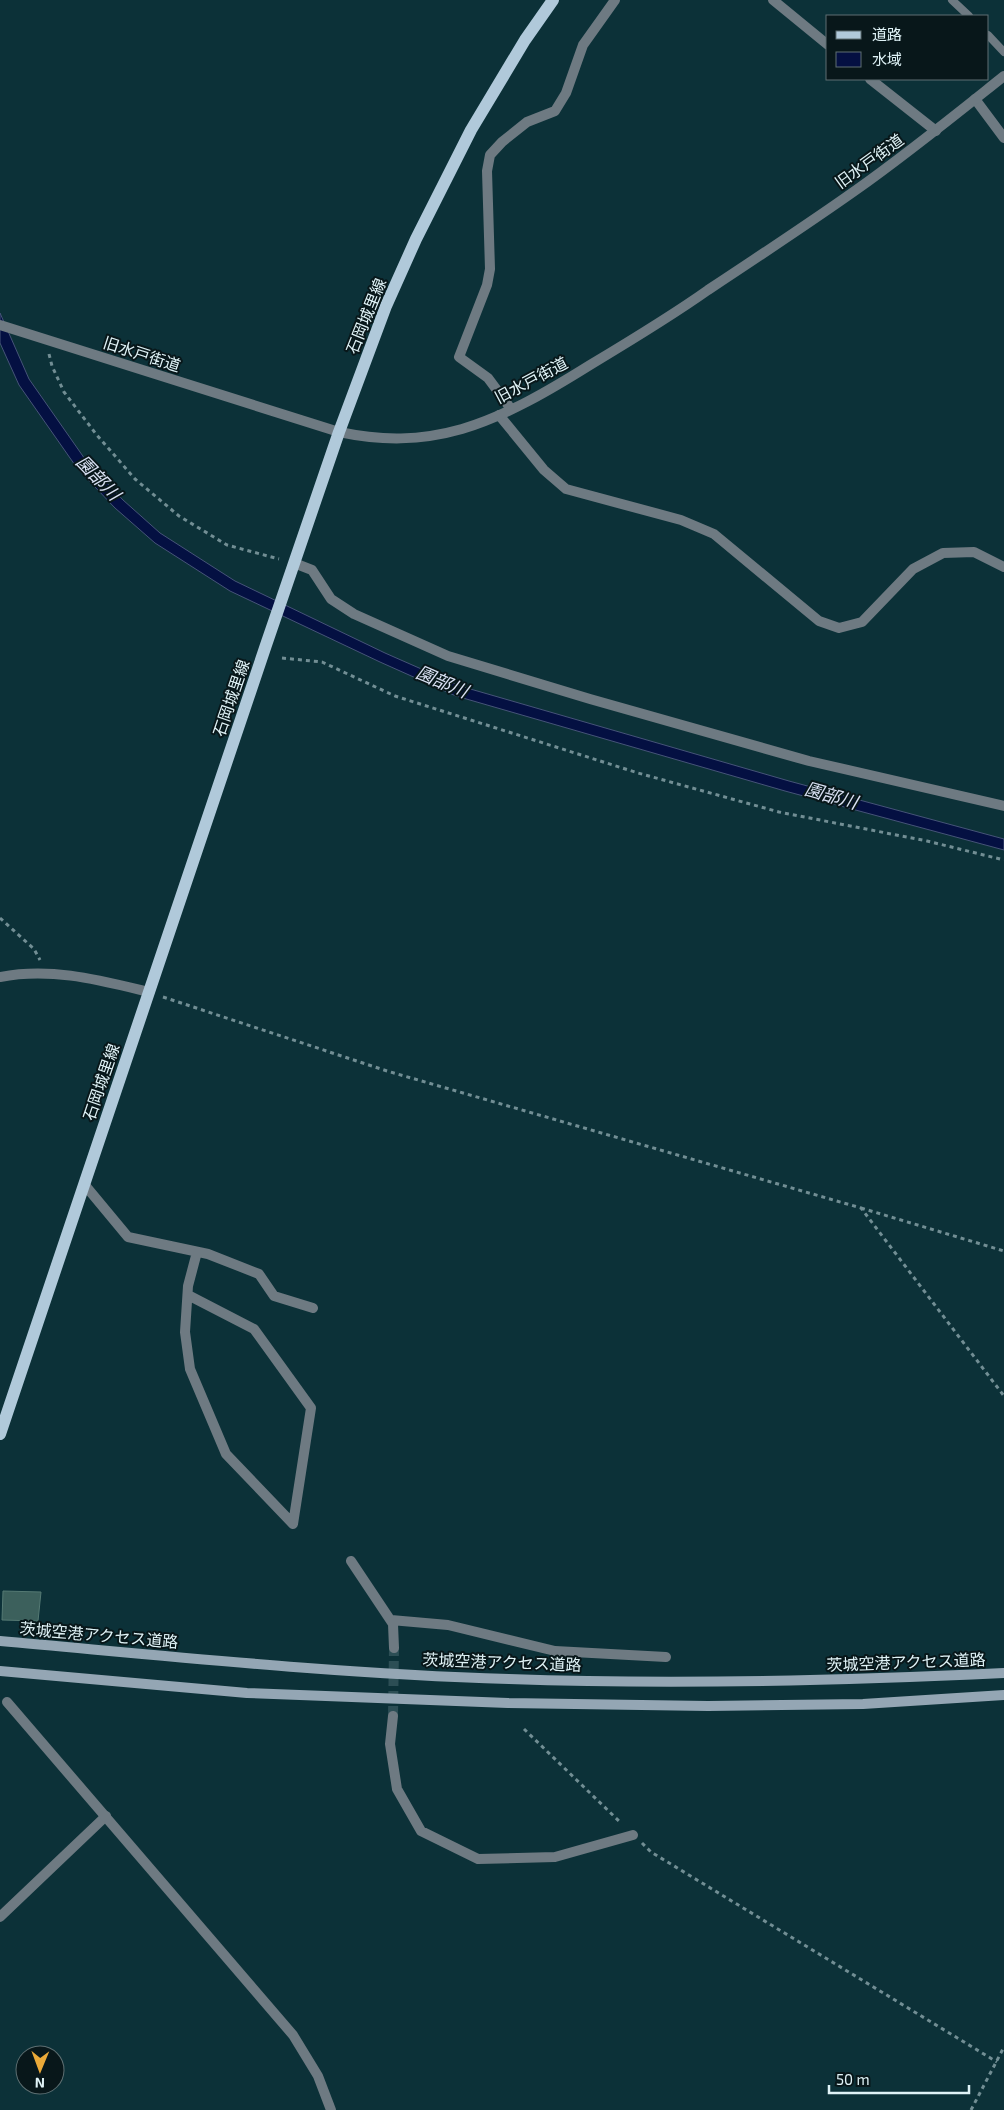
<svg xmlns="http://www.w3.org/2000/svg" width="1004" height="2110" viewBox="0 0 1004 2110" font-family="'Exo 2','Noto Sans JP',sans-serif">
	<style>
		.water { fill: #041042; stroke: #465478 }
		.building { fill: #3c605c; stroke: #557a74 }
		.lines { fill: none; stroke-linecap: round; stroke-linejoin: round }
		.minor-tunnel { stroke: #2c4e55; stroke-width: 10; stroke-dasharray: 10 5; stroke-linecap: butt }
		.path { stroke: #728e94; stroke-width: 3; stroke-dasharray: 4 4; stroke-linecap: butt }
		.service { stroke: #6e7a82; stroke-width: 8 }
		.minor { stroke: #6e7a82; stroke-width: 10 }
		.tertiary { stroke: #6e7a82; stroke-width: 10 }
		.secondary { stroke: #94a6b4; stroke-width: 10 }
		.primary { stroke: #b0c9da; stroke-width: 12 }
		.labels { text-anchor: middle; stroke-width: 4; stroke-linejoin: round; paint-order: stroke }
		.street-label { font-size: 16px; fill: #e0f3f7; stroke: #08171a }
		.water-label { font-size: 18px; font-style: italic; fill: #dae2f4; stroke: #08171a }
	</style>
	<rect width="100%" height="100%" fill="#0c3138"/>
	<!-- water -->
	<path class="water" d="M0,313L29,379L87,462L123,500L160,533L235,581L385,653L460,686L789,781L1004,839V850L785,791L456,696L380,662L230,591L155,543L115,508L77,468L19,385L0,343Z"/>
	<!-- building -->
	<path class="building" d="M3,1591L41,1592L38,1621L2,1620Z"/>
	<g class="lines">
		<!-- minor-tunnel -->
		<path class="minor-tunnel" d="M393,1716L394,1648"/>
		<!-- path -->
		<path class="path" d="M49,354L52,366L64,392L96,434L135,479L179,516L227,545L279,559
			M282,658L322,662L395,696L638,773L779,812L927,841L1004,860
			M0,918L34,949L40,960
			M163,997L387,1071L861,1208L1004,1396
			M861,1208L1004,1251
			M524,1729L621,1823
			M642,1843L651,1852L997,2062
			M971,2110L1004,2047"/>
		<!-- service -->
		<path class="service" d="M952,0L969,16
			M988,35L1004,52"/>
		<!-- minor -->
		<path class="minor" d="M773,0L828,45
			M870,79L936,131
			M975,99L1004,138
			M511,409L488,378L459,357L487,285L490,269L487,171L490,155L502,142L527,122L555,111L566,93L583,45L615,0
			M499,415L544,470L566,489L681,520L714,534L819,621L839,628L862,622L913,569L943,553L974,552L1004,567
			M294,563L312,570L331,599L354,614L448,656L590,699L809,761L1004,806
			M84,1184L128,1237L208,1254L259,1274L274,1296L313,1308
			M188,1295L254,1329L311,1408L293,1524L226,1454L190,1369L185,1332L188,1286L197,1252
			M351,1561L393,1624L394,1648
			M391,1620L448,1625L555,1651L666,1657
			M393,1716L390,1744L397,1789L421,1831L478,1859L555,1857L633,1835
			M0,1917L106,1816"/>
		<!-- tertiary -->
		<path class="tertiary" d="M0,325L339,432C382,441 420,441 462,429C508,415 550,390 590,365C630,341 670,317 708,290C758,257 808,224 856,190C907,154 955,115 1004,76
			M0,977C51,967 99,980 149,992
			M7,1702L293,2035L318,2076L331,2110"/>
		<!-- secondary -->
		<path class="secondary" d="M0,1641C169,1656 339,1674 509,1679C674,1685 839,1681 1004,1673
			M0,1671L247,1693L508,1703L708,1706L863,1704L1004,1695"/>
		<!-- primary -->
		<path class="primary" d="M0,1434L266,645L339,432L386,306L416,239L471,130L525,40L553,0"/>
	</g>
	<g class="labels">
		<!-- street labels -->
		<g class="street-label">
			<text transform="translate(869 161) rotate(-36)" y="6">旧水戸街道</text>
			<text transform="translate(366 316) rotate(-68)" y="6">石岡城里線</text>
			<text transform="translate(142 354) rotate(18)" y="6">旧水戸街道</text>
			<text transform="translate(531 380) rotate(-28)" y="6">旧水戸街道</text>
			<text transform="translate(231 698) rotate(-71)" y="6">石岡城里線</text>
			<text transform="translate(101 1082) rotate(-71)" y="6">石岡城里線</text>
			<text transform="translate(99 1635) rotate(5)" y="6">茨城空港アクセス道路</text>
			<text transform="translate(502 1662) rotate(2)" y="6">茨城空港アクセス道路</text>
			<text transform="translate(906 1662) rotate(-2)" y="6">茨城空港アクセス道路</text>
		</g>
		<!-- water labels -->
		<g class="water-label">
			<text transform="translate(98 478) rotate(46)" y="6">園部川</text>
			<text transform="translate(442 682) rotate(23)" y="6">園部川</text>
			<text transform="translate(831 796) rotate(16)" y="6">園部川</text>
		</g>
	</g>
	<!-- legend -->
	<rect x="826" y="15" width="162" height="65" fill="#08171a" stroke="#5e6f72"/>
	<rect x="836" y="31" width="25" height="8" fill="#b0c9da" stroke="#5e6f72"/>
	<text x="872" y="40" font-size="15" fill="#e0f3f7">道路</text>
	<rect x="836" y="52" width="25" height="15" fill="#041042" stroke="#5e6f72"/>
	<text x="872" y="65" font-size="15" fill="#e0f3f7">水域</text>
	<!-- north arrow -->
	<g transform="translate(40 2070) rotate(181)"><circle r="24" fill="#08171a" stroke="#5e6f72"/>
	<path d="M0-4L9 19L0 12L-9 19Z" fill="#ebaa39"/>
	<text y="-8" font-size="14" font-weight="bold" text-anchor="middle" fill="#e0f3f7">N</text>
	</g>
	<!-- scale -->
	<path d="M829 2085v8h140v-8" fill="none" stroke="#e0f3f7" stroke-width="2.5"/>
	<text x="836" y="2085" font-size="15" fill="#e0f3f7" stroke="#08171a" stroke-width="4" paint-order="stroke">50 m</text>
</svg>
